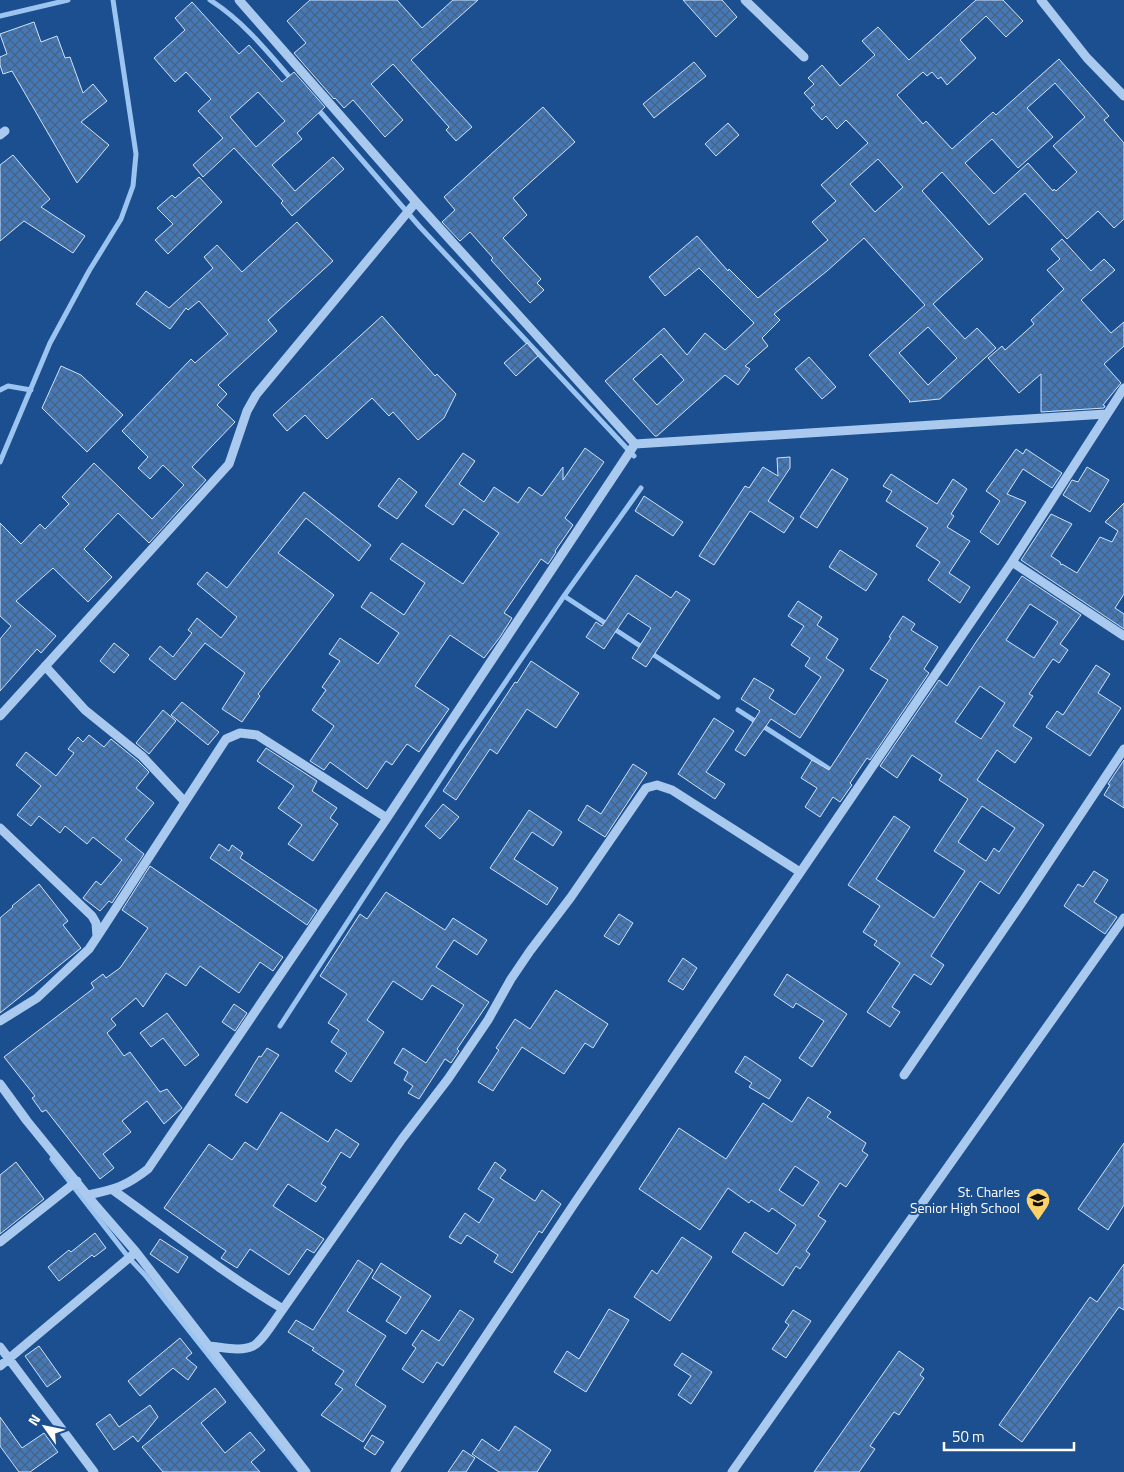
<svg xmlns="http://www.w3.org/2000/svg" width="1124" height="1472" viewBox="0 0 1124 1472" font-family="'Titillium Web',sans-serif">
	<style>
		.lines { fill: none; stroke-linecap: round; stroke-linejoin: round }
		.stream { stroke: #9cc4f0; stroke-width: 5 }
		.building { fill: url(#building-cross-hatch); stroke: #cfe3fa; fill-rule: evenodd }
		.minor { stroke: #a9c9ee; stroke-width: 9 }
		.labels { text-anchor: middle; stroke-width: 4; stroke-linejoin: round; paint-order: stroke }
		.poi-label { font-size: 14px; fill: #fff; stroke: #1b4f8f; text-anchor: end }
	</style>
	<defs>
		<pattern id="building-cross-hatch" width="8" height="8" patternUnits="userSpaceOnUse" patternTransform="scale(1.25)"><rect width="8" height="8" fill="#4478b7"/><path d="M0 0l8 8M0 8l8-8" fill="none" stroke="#486282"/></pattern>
	</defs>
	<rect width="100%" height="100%" fill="#1b4f8f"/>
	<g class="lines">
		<!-- stream -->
		<path class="stream" d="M210,0C243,21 267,51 292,80
			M0,16L68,0
			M316,107L420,227L634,456
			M0,390L8,386L31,390
			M0,462L50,343L89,271L121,219L133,186L136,154L113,0
			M564,596L718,697
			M738,710L834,772
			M280,1026L460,749L564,596L641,488
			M52,1159L129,1258L145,1275L301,1472"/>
	</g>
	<!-- building -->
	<path class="building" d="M310,0H397L422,28L453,0H478L411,60L472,127L456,141L446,130L449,127L393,64L371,84L403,120L385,137L353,100L344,108L335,98L334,99L294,53L306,43L287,21Z
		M683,0H722L737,17L716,37Z
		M976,0H1003L1023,21L1006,37L986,16L960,40L976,58L947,85L941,77L938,79L932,72L927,76L923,72L897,95L923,124L926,121L952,149L993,112L996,115L1059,59L1109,116L1104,120L1124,143V219L1114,228L1098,211L1067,239L1025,193L989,225L942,172L922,191L983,259L933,304L965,339L977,328L996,348L940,399L909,402L910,401L869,355L925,305L864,238L827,271L774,314L780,320L762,338L768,346L745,366L750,369L738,385L725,375L657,436H655L605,381L664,328L687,355L705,333L725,350L754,323L699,268L665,296L649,277L697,236L728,271L729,269L758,298L828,240L812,222L836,201L821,185L868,143L846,120L837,129L826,116L822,120L811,108L815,105L804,93L814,84L808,78L822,65L840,86L875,55L862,41L878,27L909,60ZM1055,83L1085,117L1053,146L1077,172L1056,191L1054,189L1053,191L1028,163L994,194L965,163L992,139L1018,168L1053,137L1027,108ZM878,159L903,187L875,212L850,184ZM928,327L957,358L928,385L899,353ZM661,354L684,380L657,405L633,379Z
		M192,2L239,54L249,45L282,82L294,72L325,107L297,133L302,139L272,165L295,191L333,157L344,169L292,216L281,203L283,201L234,148L203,177L193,165L223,138L198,111L211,99L186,72L175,82L154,58L185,30L175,18ZM258,92L285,121L256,147L230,117Z
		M34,22L41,42L57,36L65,58L70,57L83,93L93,84L107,101L81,122L109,145L77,183L12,71L3,74L0,65V57L7,54L0,34Z
		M694,62L706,76L654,118L643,104Z
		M543,107L575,142L513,198L527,215L503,238L541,279L537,283L544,290L530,303L491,260L493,258L470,232L460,241L442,222L455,210L444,197Z
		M728,123L739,135L716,156L705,144Z
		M13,155L50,199L41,207L85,236L73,253L24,221L0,241V165Z
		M199,177L222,202L168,254L155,240L173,224L157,208L172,195L175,198Z
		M297,222L333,261L268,320L277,331L218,385L227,394L217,405L235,422L192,467L206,480L149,543L118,513L84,549L112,577L88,602L53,568L16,601L56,636L41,653L37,649L0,691V639L11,626L0,616V523L21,544L40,524L45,529L69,504L62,497L94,463L152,519L184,485L163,465L150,479L138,468L148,457L122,431L191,359L195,363L228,334L199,301L188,310L186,308L170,329L136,304L146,291L169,308L213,268L204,257L217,245L242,272Z
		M1062,239L1091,271L1104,259L1115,270L1081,300L1111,333L1124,322V346L1104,364L1121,383L1103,405L1105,406L1104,408L1041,412V374L1019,393L988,358L1002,346L1005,350L1034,324L1031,320L1064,289L1047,270L1060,259L1051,249Z
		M382,316L435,376L437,374L456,394L444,418L418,440L393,412L389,416L372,398L327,439L305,415L287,431L273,415Z
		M527,343L538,356L516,376L504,363Z
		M809,357L836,387L822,399L795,369Z
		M61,366L81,375L123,415L87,452L42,408Z
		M585,448L604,462L565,518L573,525L555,551L556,552L548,564L541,559L504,613L512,618L500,637L484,658L450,635L415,686L449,709L419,752L407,744L392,765L386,761L367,789L330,762L324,770L310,761L334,726L312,710L326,690L322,687L340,661L329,654L340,638L378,664L399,633L361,607L371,592L404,615L425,583L390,559L402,543L463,584L499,533L464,509L453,525L425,506L463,453L475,461L459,484L484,502L494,487L518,503L529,487L542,496L563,467V480Z
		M1016,449L1023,454L1026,449L1062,473L1052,488L1023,469L1007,494L1026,502L998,545L980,532L1000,501L986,491Z
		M790,457V468L768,501L794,518L784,533L750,511L714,565L699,556L745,486L749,488L763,467L778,476L777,458Z
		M1087,467L1109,480L1090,512L1063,495L1072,480L1078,482Z
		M832,469L848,479L817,528L800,517Z
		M891,474L937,504L953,479L967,489L951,514L954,516L947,527L970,541L949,573L970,587L960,603L928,580L940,562L916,546L928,528L886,501L892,491L883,486Z
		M399,478L417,492L397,519L378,506Z
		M304,492L371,545L359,561L306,518L278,553L334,595L258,694L260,696L242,722L222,709L245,673L205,643L175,680L149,659L160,646L173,657L192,633L188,630L197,618L221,638L237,617L197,584L207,572L227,588Z
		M644,496L683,522L673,536L635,511Z
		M1124,503V594L1115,608L1124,614V629L1021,560L1051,514L1072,524L1051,556L1060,562L1061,565L1062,564L1077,573L1100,537L1112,542L1118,531L1105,522Z
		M840,550L877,574L866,591L829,567Z
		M636,575L671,598L676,591L690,600L646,667L632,658L651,628L628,613L604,649L586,637L596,622L602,626Z
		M1022,576L1081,615L1060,644L1068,650L1059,663L1053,659L1029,694L1033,696L1013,726L1032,738L1015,763L997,750L977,780L1044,825L999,894L980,881L931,956L944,965L931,985L914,974L892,1007L900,1012L890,1027L867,1012L900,963L874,945L877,941L863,932L880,906L848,885L894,816L910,827L876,879L934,918L965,871L934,851L968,799L939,780L942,775L912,755L897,778L880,766L939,680L947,686L976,642ZM1030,604L1058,622L1034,658L1006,640ZM980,686L1005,703L981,739L955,722ZM982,806L1015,828L999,852L994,848L986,861L958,842Z
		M798,601L822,617L817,625L838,639L826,658L844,670L800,738L771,719L745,756L735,750L760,711L741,699L754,678L774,690L769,698L795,715L821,677L805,666L810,658L791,645L804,626L788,616Z
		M903,616L915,624L911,630L938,647L924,669L929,673L870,760L867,758L850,783L852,785L840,802L833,797L820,817L805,807L817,788L801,778L812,760L829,770L888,680L870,669L891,638L889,637Z
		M114,643L129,655L114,673L100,661Z
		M531,661L579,693L556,728L527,709L497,754L490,749L456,800L443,791L515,682L517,683Z
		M1096,665L1110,674L1098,693L1121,708L1090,756L1046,727L1057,711L1063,715Z
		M182,702L219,732L208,745L171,715Z
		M163,710L176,721L149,754L136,743Z
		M714,718L734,731L706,772L725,784L715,799L678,774Z
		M89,735L104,747L111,739L138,761L149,772L136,788L154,803L125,839L144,854L112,903L109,901L100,911L83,898L96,881L101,885L122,860L93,837L87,844L65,826L60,833L39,816L31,826L17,815L41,786L16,765L26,752L56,776L74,753L68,749L78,737L83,742Z
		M266,748L317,781L312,791L337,808L330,818L338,824L313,861L288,844L302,825L278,808L294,786L257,761Z
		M1124,760V808L1104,795L1110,785L1108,784Z
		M633,764L647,773L605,837L578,820L587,805L601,814Z
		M443,804L459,817L440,839L425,826Z
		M529,810L562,832L553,846L532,832L514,859L558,888L547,905L490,868Z
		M219,844L229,851L232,845L243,853L240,858L317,910L307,925L210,858Z
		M150,866L283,957L273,971L260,962L239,993L200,966L186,986L166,973L143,1007L136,998L111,1019L116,1025L107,1033L124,1056L130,1052L160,1092L167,1089L182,1108L164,1124L147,1101L122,1121L131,1132L103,1154L114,1168L100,1179L46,1110L42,1112L32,1098L35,1096L4,1057L94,988L91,983L103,974L106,978L120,968L148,928L122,910Z
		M1094,871L1108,880L1094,902L1117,917L1105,934L1064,906L1078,884L1083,887Z
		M39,884L68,921L63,925L81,948L0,1013V918L13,907L12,906Z
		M386,892L445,930L453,918L487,940L477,955L454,940L436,967L489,1002L457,1049L459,1051L451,1063L445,1059L419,1099L408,1093L413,1086L404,1080L408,1072L394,1063L403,1048L426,1063L464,1005L432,985L422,1000L393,981L367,1020L384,1032L351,1082L335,1071L347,1053L331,1042L339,1030L328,1023L347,994L320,976L360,914L367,919Z
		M619,914L633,923L619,945L604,936Z
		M683,958L697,968L683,990L668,981Z
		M787,974L847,1014L812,1067L799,1058L824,1021L796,1003L793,1008L774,995Z
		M556,990L608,1024L593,1048L585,1043L564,1074L522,1047L493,1091L478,1082L499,1050L496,1048L515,1019L530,1029Z
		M234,1004L247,1013L235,1031L222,1022Z
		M167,1013L199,1055L185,1066L163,1038L151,1047L140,1033Z
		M267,1048L279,1055L247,1103L235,1095L259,1056L261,1057Z
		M745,1056L781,1080L769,1099L749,1087L752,1083L735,1072Z
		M808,1097L831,1112L827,1117L866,1143L862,1151L868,1155L846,1187L840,1183L818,1216L826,1221L806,1251L810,1254L800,1269L796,1266L783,1286L732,1252L745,1232L777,1254L796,1225L772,1208L769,1212L751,1200L749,1203L728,1188L700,1230L639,1189L679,1128L726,1159L763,1103L792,1122ZM795,1166L819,1182L803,1206L779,1190Z
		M281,1112L328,1142L336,1129L359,1144L350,1158L341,1152L321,1184L326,1187L316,1202L288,1184L273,1206L324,1239L314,1253L307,1249L289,1275L250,1249L237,1268L221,1258L226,1251L164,1208L209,1144L232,1160L245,1142L257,1150Z
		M1124,1143V1205L1108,1230L1078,1209Z
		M16,1162L44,1199L0,1234V1175Z
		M495,1162L506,1170L500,1178L535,1201L542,1190L561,1204L542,1233L539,1231L512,1273L494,1262L498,1255L467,1235L461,1244L449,1237L465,1213L479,1223L494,1199L478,1189Z
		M95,1233L106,1248L94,1257L92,1255L59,1281L48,1267L69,1250L71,1252Z
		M682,1237L712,1257L670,1321L634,1297L652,1270L657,1274Z
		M160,1239L188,1257L178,1273L150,1254Z
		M358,1260L373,1270L347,1311L386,1336L355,1385L386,1406L363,1442L321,1415L343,1389L335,1384L344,1371L312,1350L314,1348L288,1332L296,1320L313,1330Z
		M381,1263L431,1296L406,1334L386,1321L401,1297L372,1278Z
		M1124,1264V1310L1119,1307L1022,1442L999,1425L1090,1297L1097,1302Z
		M609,1309L629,1320L586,1392L554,1372L567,1351L579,1359Z
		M460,1310L474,1319L443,1366L437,1362L423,1383L402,1369L416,1348L412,1345L422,1330L439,1341Z
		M793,1310L811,1321L786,1358L772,1349L789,1325L785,1322Z
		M180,1338L192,1353L186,1358L197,1367L188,1380L173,1368L140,1396L128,1381Z
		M39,1346L61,1377L47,1387L25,1356Z
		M899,1351L924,1369L920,1375L924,1378L899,1415L894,1412L874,1440L870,1446L875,1449L859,1472H814Z
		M682,1353L712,1372L691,1404L678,1395L691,1376L674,1365Z
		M215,1388L226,1402L201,1423L225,1453L250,1432L265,1450L251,1462L260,1472H163L142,1447Z
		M150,1405L158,1417L138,1442L133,1436L114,1450L96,1424L110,1414L119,1427Z
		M0,1417L22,1448L44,1433L58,1452L30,1472H19L0,1446Z
		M515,1426L551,1450L537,1472H499L472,1454L482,1439L499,1451Z
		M372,1435L384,1442L375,1455L364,1448Z
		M463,1450L475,1458L466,1472H448Z"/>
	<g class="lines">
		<!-- minor -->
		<path class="minor" d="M239,0L416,202L635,444
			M745,0L804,57
			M1041,0L1087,58L1124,96
			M0,135L5,131
			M635,444L1106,414
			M1012,562L1124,636
			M45,666L85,710L142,756L185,802
			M0,716L229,464L247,411L256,395L416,202
			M0,828L92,916L96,923L97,937L89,949L37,998L0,1021
			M97,937L226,739L240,733L257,735L387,818
			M904,1075L1025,898L1124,749
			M0,1084L27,1121L96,1206L136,1252L306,1472
			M113,1190C169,1230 224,1274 283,1309L402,1139L448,1079L488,1020L511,979L530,951L571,897L646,788L657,785L672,790L800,872
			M88,1195C115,1189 125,1187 148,1169L387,818L635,444
			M0,1242L77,1181
			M209,1346C222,1347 241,1352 253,1346C263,1341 276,1318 283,1309
			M0,1347L94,1472
			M0,1366L136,1252
			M395,1472L576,1201L1012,562L1124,388
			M732,1472L1124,918"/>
	</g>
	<!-- icons -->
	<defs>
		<symbol id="school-pin" viewBox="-11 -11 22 30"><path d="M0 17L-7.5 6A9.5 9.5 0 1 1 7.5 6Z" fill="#ffd166" stroke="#1b4f8f"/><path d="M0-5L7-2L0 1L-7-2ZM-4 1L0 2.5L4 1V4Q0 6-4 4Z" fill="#111"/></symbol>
	</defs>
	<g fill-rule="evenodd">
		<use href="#school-pin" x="1024" y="1186" width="28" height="38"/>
	</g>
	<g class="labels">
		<!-- poi labels -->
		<g class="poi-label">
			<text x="1020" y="1197">St. Charles<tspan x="1020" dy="16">Senior High School</tspan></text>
		</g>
	</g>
	<!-- north arrow -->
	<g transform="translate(45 1427) rotate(303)" stroke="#1b4f8f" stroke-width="4" paint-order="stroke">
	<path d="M0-4L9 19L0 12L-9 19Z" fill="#ffffff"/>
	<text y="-8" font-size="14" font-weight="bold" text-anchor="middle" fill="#ffffff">N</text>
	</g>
	<!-- scale -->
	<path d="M944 1442v8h130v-8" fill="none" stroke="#ffffff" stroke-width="2.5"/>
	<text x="952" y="1442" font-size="15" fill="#ffffff" stroke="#1b4f8f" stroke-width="4" paint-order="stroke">50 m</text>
</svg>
